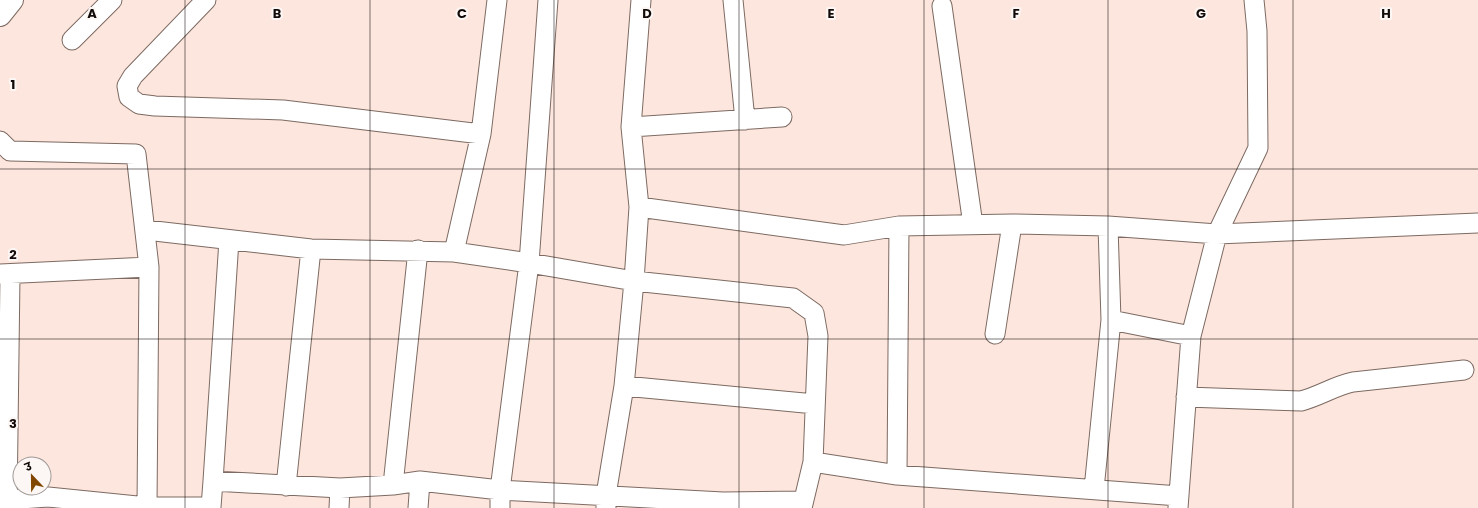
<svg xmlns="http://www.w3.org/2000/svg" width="1478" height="508" viewBox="0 0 1478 508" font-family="Poppins,'Noto Sans Devanagari',sans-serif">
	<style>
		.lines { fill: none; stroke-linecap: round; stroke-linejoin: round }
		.minor-casing { stroke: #7d6a62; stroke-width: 21 }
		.tertiary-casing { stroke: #7d6a62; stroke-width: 24 }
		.minor { stroke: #fff; stroke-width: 19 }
		.tertiary { stroke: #fff; stroke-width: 22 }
		.grid { fill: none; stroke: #110a08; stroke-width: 1; stroke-opacity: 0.55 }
		.grid-label { font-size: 13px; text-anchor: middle; font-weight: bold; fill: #110a08; stroke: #fcf7f5; stroke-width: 4; stroke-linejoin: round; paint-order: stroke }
	</style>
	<rect width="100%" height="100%" fill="#fce6dd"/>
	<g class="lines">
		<defs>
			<path id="minor" d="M206,0L133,76L127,86L129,97L139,104L155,106L283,110L481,134
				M733,0L745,120
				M942,6L973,225
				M72,40L112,0
				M631,127L782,117
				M0,141L10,151L136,154L149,267L147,507
				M639,207L844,235L899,226L1012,224L1108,226L1111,320L1191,336L1178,508
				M1108,226L1217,234L1478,223
				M146,230L311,249L454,252L529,263L634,281L793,298L814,313L818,336L813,462L802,508
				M454,252L481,134L497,0
				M0,274L149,267
				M995,334L1012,224
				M1191,336L1217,234L1258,148L1257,31L1254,0
				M624,386L634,281L639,207L631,127L641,0
				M1186,397L1301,401C1320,396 1334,386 1353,382L1464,370
				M813,462L897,475L1179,496
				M897,475L899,226
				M213,481L229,240
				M393,485L418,250
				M286,486L311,249
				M1094,489L1111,320
				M7,500L48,497L147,507H211L213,481L340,488L393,485L420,481L500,490L723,502L802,501
				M606,507V495L624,386L815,404
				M7,508L10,275
				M339,508L340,488
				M418,508L420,481
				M500,508V490L529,263L548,0"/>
			<path id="tertiary" d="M0,15L12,0"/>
		</defs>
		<!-- minor casing -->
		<use href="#minor" class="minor-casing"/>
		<!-- tertiary casing -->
		<use href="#tertiary" class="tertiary-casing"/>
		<!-- minor -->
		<use href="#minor" class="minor"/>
		<!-- tertiary -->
		<use href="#tertiary" class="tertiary"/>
	</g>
	<!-- grid -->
	<path class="grid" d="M185,0V508M370,0V508M554,0V508M739,0V508M924,0V508M1108,0V508M1293,0V508M0,169H1478M0,339H1478"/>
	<g class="grid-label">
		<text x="92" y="18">A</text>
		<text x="277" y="18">B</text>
		<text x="462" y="18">C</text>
		<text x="647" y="18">D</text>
		<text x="831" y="18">E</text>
		<text x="1016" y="18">F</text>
		<text x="1201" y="18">G</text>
		<text x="1386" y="18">H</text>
		<text x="13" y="89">1</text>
		<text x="13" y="259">2</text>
		<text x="13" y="428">3</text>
	</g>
	<!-- north arrow -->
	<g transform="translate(32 476) rotate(338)"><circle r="19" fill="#fcf7f5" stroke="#9e9896"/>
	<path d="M0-3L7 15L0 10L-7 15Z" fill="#814600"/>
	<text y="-6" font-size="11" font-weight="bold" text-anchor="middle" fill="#110a08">उ</text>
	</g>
</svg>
